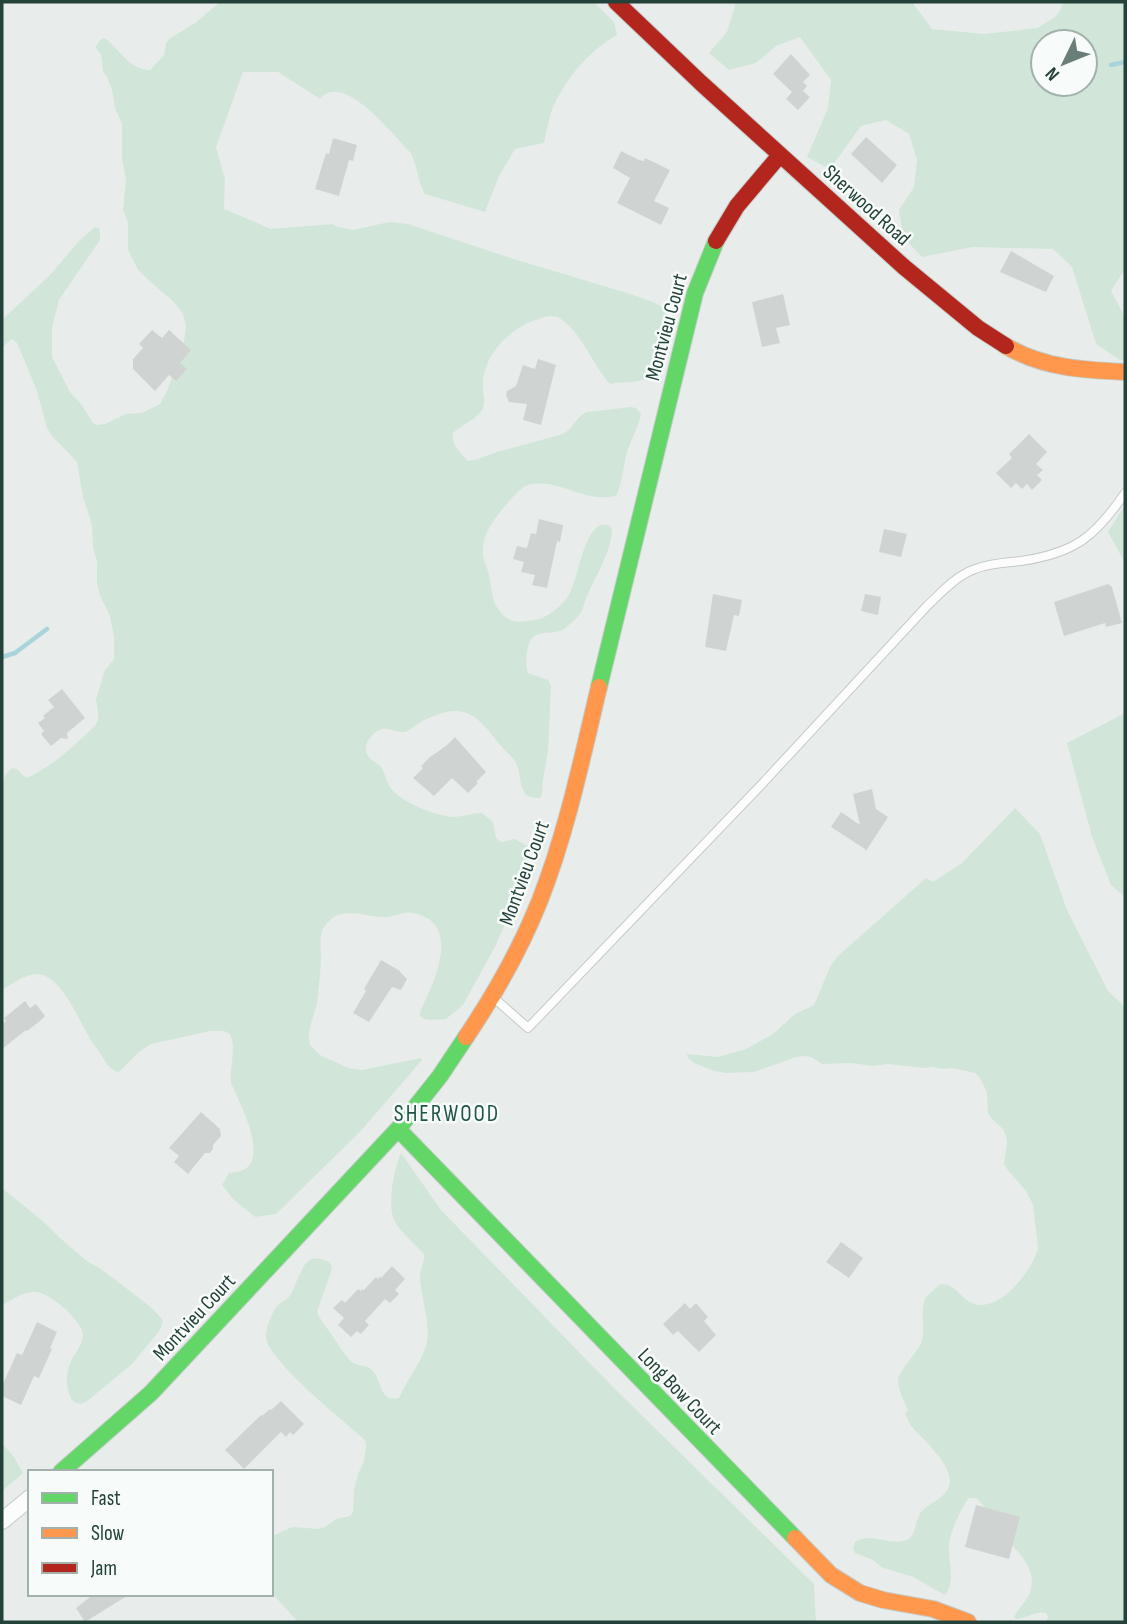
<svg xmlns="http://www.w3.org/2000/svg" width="1127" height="1624" viewBox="0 0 1127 1624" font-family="'Sofia Sans Condensed',sans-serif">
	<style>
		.green { fill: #d1e6d8; fill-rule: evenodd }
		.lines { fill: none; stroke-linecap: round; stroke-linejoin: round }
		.stream { stroke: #a9d4db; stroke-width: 4.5 }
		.building { fill: #cfd4d2 }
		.lane-casing { stroke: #c5cac8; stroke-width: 10 }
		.street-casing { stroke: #c5cac8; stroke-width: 18 }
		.fast-casing { stroke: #c3cbc8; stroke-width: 18 }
		.slow-casing { stroke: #c3cbc8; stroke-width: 18 }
		.jam-casing { stroke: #c3cbc8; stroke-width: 18 }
		.lane { stroke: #fcfcfc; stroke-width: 8 }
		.street { stroke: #fcfcfc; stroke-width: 16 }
		.fast { stroke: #63d668; stroke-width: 16 }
		.slow { stroke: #ff974d; stroke-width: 16 }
		.jam { stroke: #b3261e; stroke-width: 16 }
		.labels { text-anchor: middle; stroke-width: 5; stroke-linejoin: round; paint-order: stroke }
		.street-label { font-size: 21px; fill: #24423a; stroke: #f7fbf9 }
		.neighbourhood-label { font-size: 23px; letter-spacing: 2px; fill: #1f5548; stroke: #f7fbf9 }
	</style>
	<rect width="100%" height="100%" fill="#e8edeb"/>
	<!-- green -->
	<path class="green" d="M220,2H594L614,22L617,35C589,51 568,76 554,105C549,116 547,131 544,143L515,149L499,176L485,212L425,194C417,181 418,165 410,152C394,136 343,70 320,99L278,72H243L216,147L225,179L224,209L271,229L332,224L338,227L353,230L389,222L408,224L514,259L627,293L653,302C660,305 667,310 668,317C671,332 659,368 646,378C639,383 624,382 614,383L610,384C592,364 583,335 561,319C554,313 544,317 536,320C508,329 481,358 483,388C483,396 486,403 482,410C476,420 461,425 453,433C451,445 460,452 468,461L475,460L497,452L563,434C573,429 576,416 587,412L631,407L636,408L641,414C639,426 631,439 627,452C623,466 623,483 616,496C584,503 562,480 532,484C523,485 517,493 511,499C498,514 481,533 483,554C484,563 489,571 490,580C492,590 492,602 499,610C506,620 514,623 526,621C531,620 538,620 542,618C550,615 562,605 567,598C578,582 582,535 599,526C603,524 606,525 610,526L612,529C612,552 594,578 586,599C584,604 583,609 580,614C576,619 569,625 564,629C555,635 541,630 533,637C526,644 525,665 528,673L548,680L551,686L548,751L543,780L542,794L540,798C516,800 523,776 516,763C513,757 506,752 502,747C489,732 476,709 453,711C442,712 427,718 418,724C413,726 410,731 404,732C397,733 390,728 383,729C372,731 360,747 369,757C372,761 378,763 381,767C386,775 387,784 393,791C404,802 430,813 446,816C459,819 469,813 482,813L493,822L496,838L501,842L515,839L527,846L528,851L519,890L496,945L463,1005L446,1019L431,1020L424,1019L420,1016V1012C433,984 464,923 413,913C404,911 396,916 387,917C371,918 350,908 334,917C331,919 325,925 323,929C319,937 321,951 321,961C320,975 319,989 317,1003C314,1017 306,1031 310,1045L320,1055L348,1068L362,1070L421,1058L422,1060L360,1132L276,1214L255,1217L233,1199L222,1185L229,1173C233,1172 237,1172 241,1171C271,1160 239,1102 231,1083C229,1066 237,1049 230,1034L224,1031H210L151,1044L139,1052L119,1072C109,1070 105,1061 100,1053C96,1047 91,1042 88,1035C77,1017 61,975 37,974C25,974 12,984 2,990V786C4,779 6,771 13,768L18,770L26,778C53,767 74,745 95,726L98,720V713L96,699L105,670L114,659V637L110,616L101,598L97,584V562L93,547L92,525L83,497L77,462L51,435L47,428L37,391L17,343L12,339L2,347V320L50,275L80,240L95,227L99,228L100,233V240L59,300L52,328V357L70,392L81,404L93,423L97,425L105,424L126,414L142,413L160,404L167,391L183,348L186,326L182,312L173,301L155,286L138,270L128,250V223L123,210L126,180L122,159V124L115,108L112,90L107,77L103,71L101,54L97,50L96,46L100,40L104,38L109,41C120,52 132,70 150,70L164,55L166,43L169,39L195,23Z
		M734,2H912L932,29L984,34L1037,28L1054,18L1060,11L1063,2H1125V269L1111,291L1125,317V360H1120L1096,344L1072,267L1053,249L973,247L922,257L903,237L899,210L914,187L917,160L909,134L886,120L861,126L830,169L807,157L828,108L831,80L800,37L776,46L756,63L729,70L709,53L727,32L735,6ZM1085,42V84H1043V42Z
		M1125,505V563L1108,532Z
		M1125,713V897L1111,885L1092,837L1067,743Z
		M1015,808L1040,834L1067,910L1108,991L1125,1007V1622H1046L1048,1617L1046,1613C1037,1610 1026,1619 1016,1619L1014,1617C1019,1607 1028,1601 1031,1589C1037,1564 1011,1547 998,1529C991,1519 986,1506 976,1498H969C961,1508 950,1532 949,1545C948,1561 956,1582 945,1595L913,1577L881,1567L873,1560L855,1553L853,1548L855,1542C868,1532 886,1544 902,1541C918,1539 913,1523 921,1512C928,1504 940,1500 946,1492C962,1472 923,1440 911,1426L905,1414L908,1411C904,1401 898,1390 898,1380C898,1373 917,1352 921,1343C927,1329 919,1313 925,1299C928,1294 936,1288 941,1284C956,1284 960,1298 972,1303C998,1315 1033,1270 1038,1248L1033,1205L1026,1191L1007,1169L1004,1164L1007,1143L1006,1136L1003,1129L992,1119L988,1113L987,1092L980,1078L975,1073L953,1068L942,1069L932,1067L925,1068L888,1064L873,1066L851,1063L822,1064L811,1057L804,1056L796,1057L754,1072L726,1073L714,1071L694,1063L688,1058L687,1054L718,1057L746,1049L773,1034L795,1014L814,1005L830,967L838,956L926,878L933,882L962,863Z
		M401,1153L441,1210L613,1387L814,1584L816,1622H298L271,1592V1537L292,1527L319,1529L325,1527L336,1519L350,1516L353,1512L354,1490L358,1474L364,1461L366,1446L365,1440C346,1423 266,1359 266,1337C266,1327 272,1310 280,1303C281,1303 288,1298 289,1297C293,1292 295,1284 298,1278C306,1261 309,1253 329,1262L332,1266L331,1272L317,1312C321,1321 326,1327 332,1335C339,1345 343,1354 352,1362C359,1367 366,1364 372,1370C383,1381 378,1402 399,1398C406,1382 416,1369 423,1354C435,1327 420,1301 420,1276C420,1268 425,1262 424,1254C416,1245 399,1231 394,1220C387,1204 394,1168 401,1153Z
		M2,1188L44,1222L60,1238L88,1262L98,1267L113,1278L152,1308L162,1319L163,1322L160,1330L132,1364L86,1402L80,1404L74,1402C65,1392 65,1373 71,1361C75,1353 82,1345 83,1336C84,1322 51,1294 37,1292C25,1290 12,1300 2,1305Z
		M2,1443L14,1457L23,1473L2,1491Z"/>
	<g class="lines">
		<!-- stream -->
		<path class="stream" d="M1111,65L1125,62
			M2,657L15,653L47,629"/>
	</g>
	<!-- building -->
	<path class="building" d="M791,54L810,75L803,82L807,86L803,91L810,97L798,110L786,99L792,92L773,74Z
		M866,137L897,165L882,183L851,154Z
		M333,138L357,145L353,161L349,160L339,196L315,189L326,153L329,154Z
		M621,151L639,160L644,161L645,158L670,170L654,201L669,208L661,225L617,203L630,178L613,168Z
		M1011,251L1054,276L1046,292L1000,272Z
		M783,294L790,325L776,328L780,343L762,347L752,302Z
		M152,330L162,338L169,330L191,350L180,363L187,369L176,381L169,375L155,391L133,369V359L143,348L139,344Z
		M538,359L556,365L541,425L523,420L527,404L509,402L506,395L507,391L516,386L523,365L535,369Z
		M1029,434L1047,452L1036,464L1043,470L1037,475L1042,480L1032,490L1027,484L1022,489L1016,483L1011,488L996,473L1012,458L1009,454Z
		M539,519L563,525L560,542L557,541L547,588L532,585L535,575L521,572L524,562L513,559L517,546L527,548L531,533L536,534Z
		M884,529L907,534L901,557L879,552Z
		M1108,584L1112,587L1122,623L1106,627L1105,623L1064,636L1054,602Z
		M713,594L742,600L739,616L734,615L726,651L705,647Z
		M865,594L881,597L878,615L861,611Z
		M62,689L85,718L67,733L68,739L61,738L51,746L41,734L44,731L38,723L45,718L43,716L54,707L48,700Z
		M455,737L486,772L476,782L478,783L468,793L452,778L434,796L413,778L423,768L421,766L430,757L446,746Z
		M872,789L876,809L888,817L866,851L865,849L831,827L841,812L860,825L853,794Z
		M381,960L400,971V972L407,979L401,990L392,987L369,1022L353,1013L366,991L364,989Z
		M25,1001L30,1008L36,1004L45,1016L40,1021L27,1031L26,1030L2,1049V1024L6,1021L4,1018Z
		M201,1112L220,1129L221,1136L213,1145V1149L210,1153H205L188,1174L174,1162L179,1156L169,1148Z
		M841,1242L863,1258L849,1278L826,1262Z
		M392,1266L405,1279L395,1290L399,1294L390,1303L385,1299L365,1321L369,1325L361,1334L357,1331L351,1337L338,1325L344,1318L333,1308L342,1300L345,1303L358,1289L361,1291L362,1289L364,1290L376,1277L378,1279L380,1276L381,1278Z
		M685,1303L690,1309L696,1303L708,1317L704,1321L716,1335L699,1352L678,1331L673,1335L663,1324Z
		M37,1322L57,1332L50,1348L52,1349L39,1378L34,1376L21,1405L2,1396V1386L17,1353L22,1355Z
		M281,1401L304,1424L293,1435L290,1432L286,1437L281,1432L244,1469L225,1450L261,1415L262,1416L270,1409L271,1410Z
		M976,1505L1020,1517L1009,1559L965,1547Z
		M94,1594H130L85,1622L76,1608Z"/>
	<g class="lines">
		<defs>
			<path id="lane" d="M493,997L528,1028L762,784L927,606C940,594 952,580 968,572C984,564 1003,563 1021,561C1075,553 1095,537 1125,493"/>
			<path id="street" d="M2,1521L30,1498"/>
			<path id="fast" d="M599,687L695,293L716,241
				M398,1129L795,1538
				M61,1472L151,1393L398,1129L440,1076L466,1037"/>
			<path id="slow" d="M1006,346C1043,368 1083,370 1125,372
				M466,1037C495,994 521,948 540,900C567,831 582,758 599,687
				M795,1538L831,1575L860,1593L883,1600L933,1609L968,1622"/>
			<path id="jam" d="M616,2L701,83L904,267L978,328L1006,346
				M716,241L737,206L780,155"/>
		</defs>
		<!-- lane casing -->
		<use href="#lane" class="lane-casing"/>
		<!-- street casing -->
		<use href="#street" class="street-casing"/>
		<!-- fast casing -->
		<use href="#fast" class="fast-casing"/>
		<!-- slow casing -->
		<use href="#slow" class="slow-casing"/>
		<!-- jam casing -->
		<use href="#jam" class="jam-casing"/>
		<!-- lane -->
		<use href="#lane" class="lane"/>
		<!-- street -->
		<use href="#street" class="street"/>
		<!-- fast -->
		<use href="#fast" class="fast"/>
		<!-- slow -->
		<use href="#slow" class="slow"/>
		<!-- jam -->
		<use href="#jam" class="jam"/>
	</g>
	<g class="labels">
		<!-- street labels -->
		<g class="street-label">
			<text transform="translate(867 205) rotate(42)" y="7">Sherwood Road</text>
			<text transform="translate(666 327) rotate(-75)" y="7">Montvieu Court</text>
			<text transform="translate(524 873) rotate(-70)" y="7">Montvieu Court</text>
			<text transform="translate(194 1317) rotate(-47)" y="7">Montvieu Court</text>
			<text transform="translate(680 1391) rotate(46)" y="7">Long Bow Court</text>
		</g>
		<!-- neighbourhood labels -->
		<g class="neighbourhood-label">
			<text x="447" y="1121">SHERWOOD</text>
		</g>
	</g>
	<!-- border -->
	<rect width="1127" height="1624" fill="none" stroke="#24423a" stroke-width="7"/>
	<!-- legend -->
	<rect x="28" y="1470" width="245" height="126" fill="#f7fbf9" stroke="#a3b1ad" stroke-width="2"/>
	<rect x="42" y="1493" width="35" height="10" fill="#63d668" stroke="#a3b1ad" stroke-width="2"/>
	<text x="91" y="1505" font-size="21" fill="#24423a">Fast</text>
	<rect x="42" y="1528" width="35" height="10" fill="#ff974d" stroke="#a3b1ad" stroke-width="2"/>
	<text x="91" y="1540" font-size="21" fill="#24423a">Slow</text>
	<rect x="42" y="1563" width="35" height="10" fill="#b3261e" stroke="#a3b1ad" stroke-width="2"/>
	<text x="91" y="1575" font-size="21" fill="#24423a">Jam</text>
	<!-- north arrow -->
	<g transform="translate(1064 63) rotate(227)"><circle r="33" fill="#f7fbf9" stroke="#a3b1ad" stroke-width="2"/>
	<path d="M0-5L12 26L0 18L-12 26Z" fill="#697e78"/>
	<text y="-10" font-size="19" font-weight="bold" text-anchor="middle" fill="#24423a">N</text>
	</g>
</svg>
